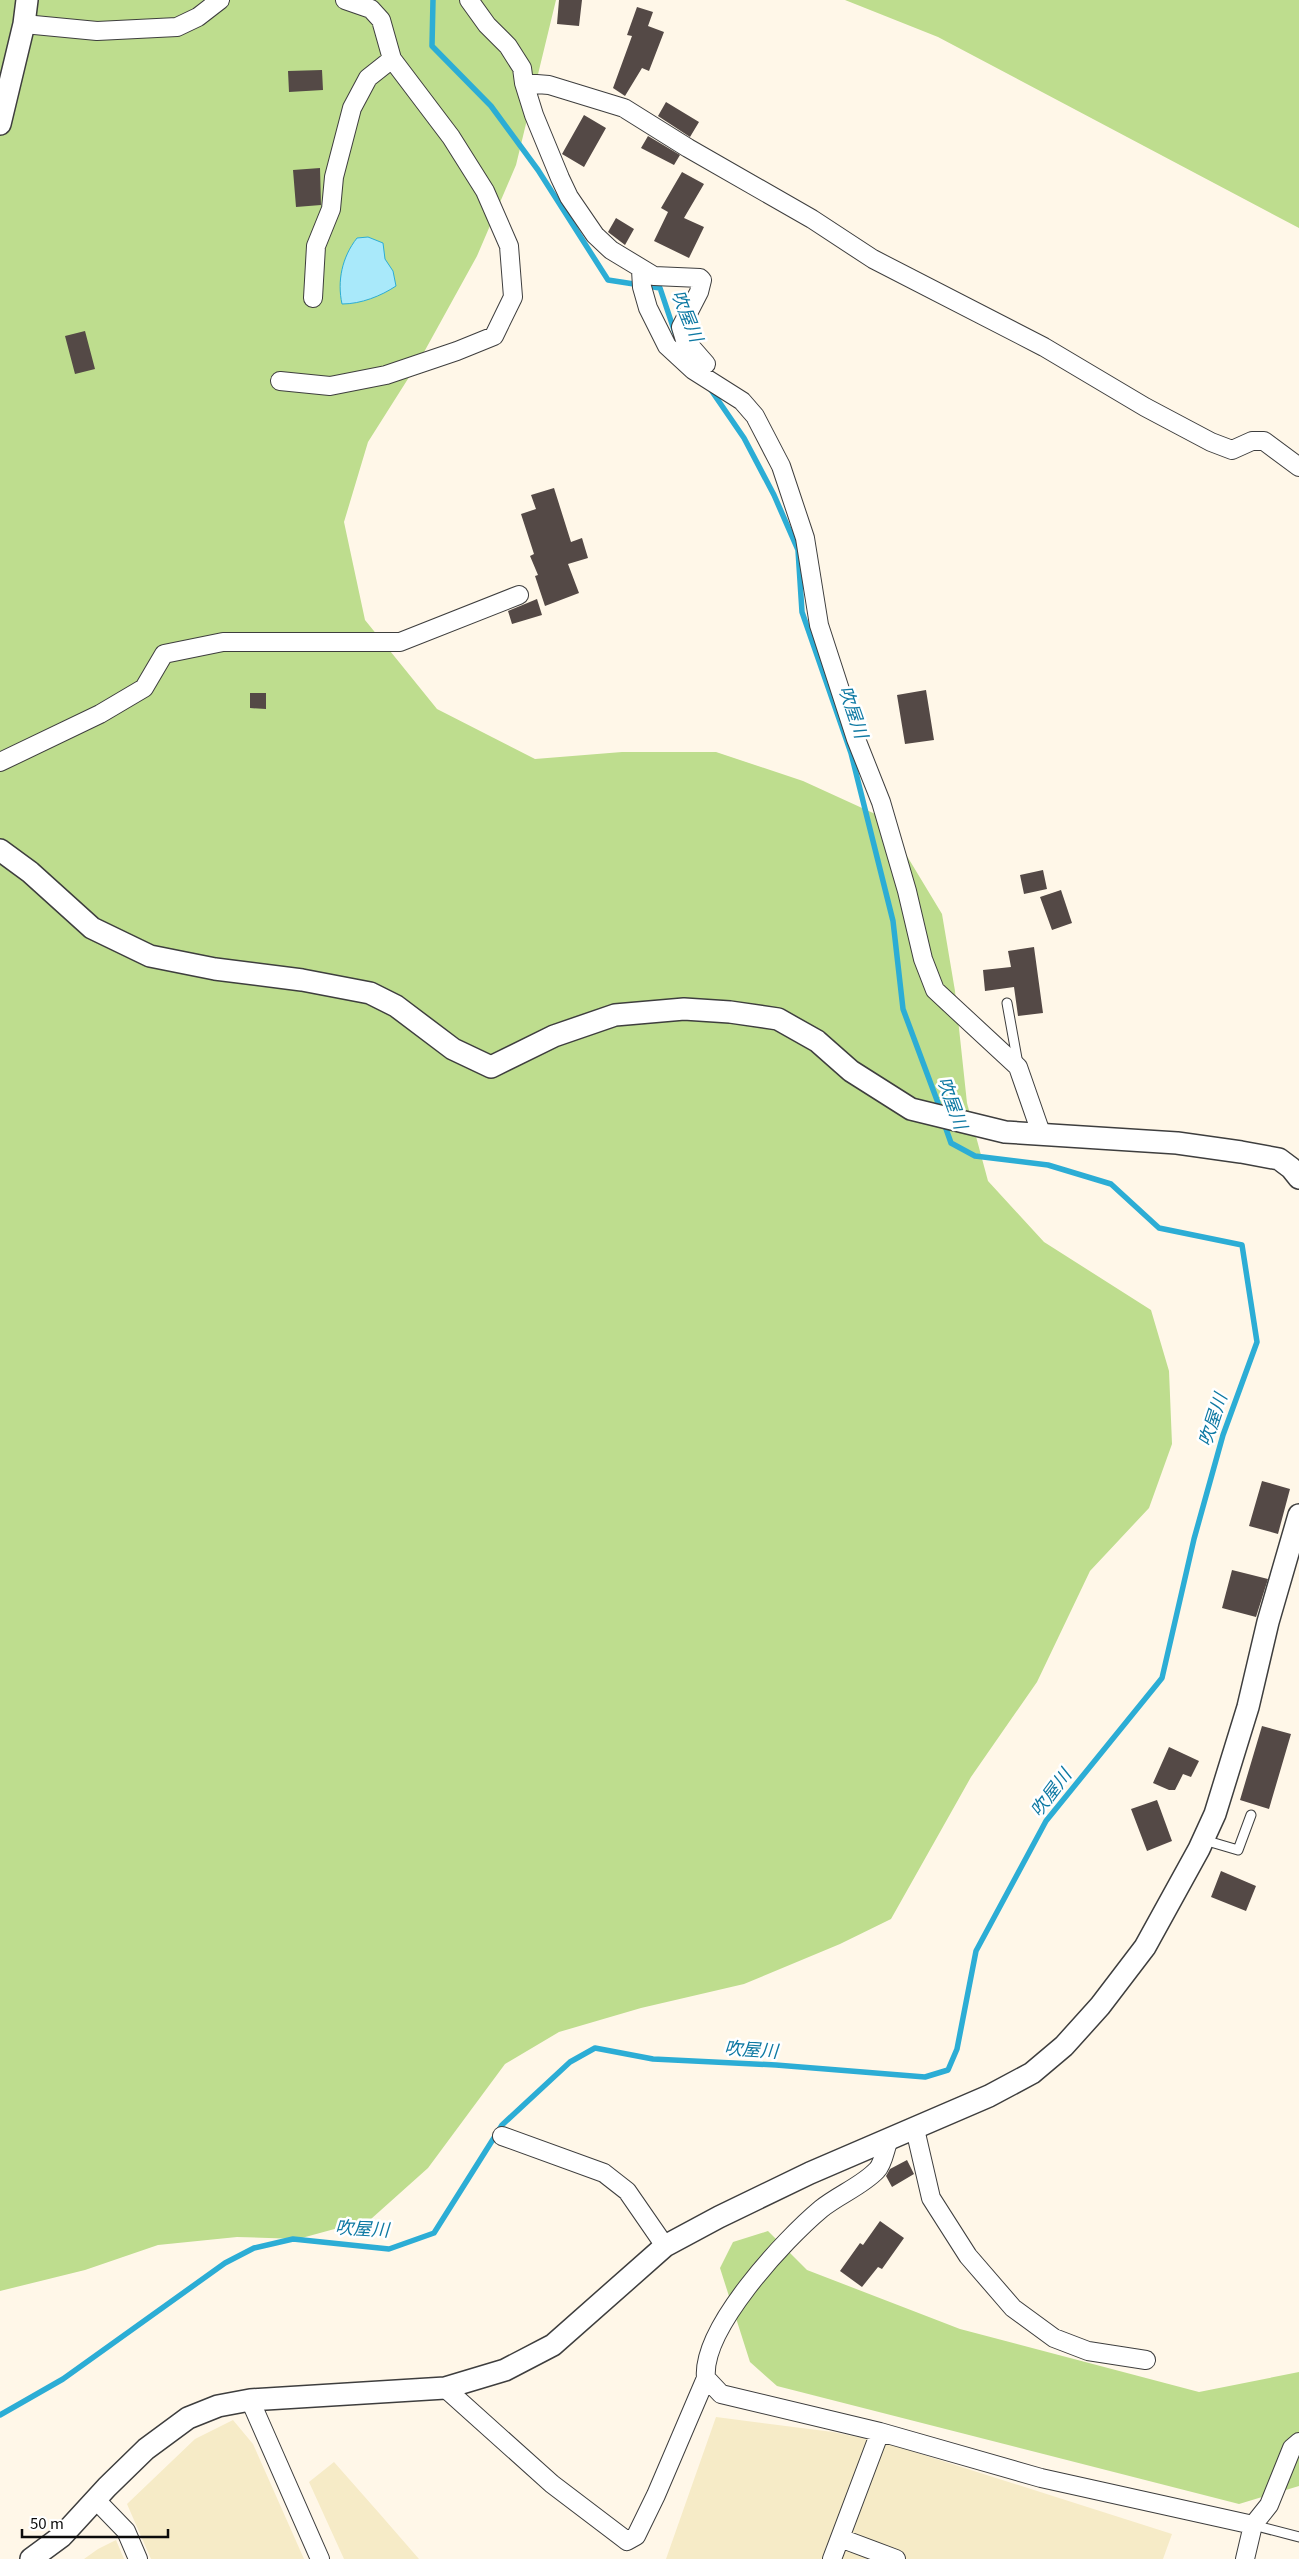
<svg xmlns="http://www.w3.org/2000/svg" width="1299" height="2559" viewBox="0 0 1299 2559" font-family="Georgia,'Noto Sans JP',serif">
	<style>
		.farmland { fill: #f6ebc7 }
		.forest { fill: #bedd8e }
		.water { fill: #a9e9fa; stroke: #2cadd5 }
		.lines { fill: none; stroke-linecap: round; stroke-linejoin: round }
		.stream { stroke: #2cadd5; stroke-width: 5.5 }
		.building { fill: #544946 }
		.service-casing { stroke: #3e3e3e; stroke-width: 11 }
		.minor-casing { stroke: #3e3e3e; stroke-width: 20 }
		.tertiary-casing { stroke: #3e3e3e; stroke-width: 24 }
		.service { stroke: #fff; stroke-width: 9 }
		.minor { stroke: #fff; stroke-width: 18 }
		.tertiary { stroke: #fff; stroke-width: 21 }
		.labels { text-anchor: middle; stroke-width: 5; stroke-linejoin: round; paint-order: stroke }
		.water-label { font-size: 18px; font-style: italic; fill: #0e79a3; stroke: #fff }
	</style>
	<rect width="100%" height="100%" fill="#fff7e8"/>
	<!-- farmland -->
	<path class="farmland" d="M716,2417L833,2432L886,2443L1172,2534L1163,2559H666Z
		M233,2420L253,2444L304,2559H151L127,2504L195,2439Z
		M334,2462L379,2513L419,2559H344L309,2482Z
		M116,2540L124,2559H84L98,2549Z"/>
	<!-- forest -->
	<path class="forest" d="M0,0H556L516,165L477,256L418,363L368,442L344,522L365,620L437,709L535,759L622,752H716L803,781L884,818L942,914L955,991L967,1103L988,1181L1044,1242L1151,1310L1169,1371L1172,1444L1149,1508L1090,1571L1037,1682L971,1777L891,1919L840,1944L744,1984L641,2008L559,2032L505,2064L428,2168L371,2219L298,2239L237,2237L158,2245L85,2270L0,2291Z
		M845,0H1299V228L938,37Z
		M768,2231L807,2270L960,2329L1199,2392L1299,2372V2486L1239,2504L777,2386L750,2362L720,2268L733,2242Z"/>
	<!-- water -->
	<path class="water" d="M368,237L383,243L385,259L393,271L396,286C381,296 361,304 342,304C337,281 342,257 357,238Z"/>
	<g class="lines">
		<!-- stream -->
		<path class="stream" d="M433,0L432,46L491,106L538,170L608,280L660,288L675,333
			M709,387L744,438L774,495L798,550L802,612L851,753L893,921L903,1009L941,1111
			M0,2415L63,2379L225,2263L254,2248L293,2239L389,2249L434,2233L502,2125L570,2062L595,2048L653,2059L776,2065L925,2077L948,2070L957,2049L976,1951L1046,1821L1162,1678L1194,1539L1223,1435L1257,1342L1242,1245L1159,1228L1111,1184L1048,1165L975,1156L951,1143L944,1123"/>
	</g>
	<!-- building -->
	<path class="building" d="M559,0H582L579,26L557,24Z
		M637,7L653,12L648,26L664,32L649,71L642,68L625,96L613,88L632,36L627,35Z
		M322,70L323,90L289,92L288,71Z
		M666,102L699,122L690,137L658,116Z
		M584,115L606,128L584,167L562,154Z
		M648,136L680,155L674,165L641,148Z
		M320,168L321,205L296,207L293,170Z
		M682,172L704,184L684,218L704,227L689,258L654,241L668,212L661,208Z
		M616,218L634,229L625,245L608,232Z
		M85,331L95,369L75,374L65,336Z
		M554,488L571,542L582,538L588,558L568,564L579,593L545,606L535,576L538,575L530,556L534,554L521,514L536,509L531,495Z
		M537,599L542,615L512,624L508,611Z
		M926,690L934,740L905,744L897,695Z
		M250,693H266V709L250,708Z
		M1043,870L1047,889L1024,894L1020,875Z
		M1061,890L1072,923L1052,930L1040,897Z
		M1034,947L1043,1013L1018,1016L1014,987L985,991L983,970L1011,967L1008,951Z
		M1262,1481L1290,1489L1278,1534L1249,1526Z
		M1232,1570L1268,1579L1256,1617L1222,1608Z
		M1262,1726L1291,1734L1269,1809L1240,1800Z
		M1169,1747L1199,1761L1191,1777L1183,1774L1175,1790H1169L1153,1783Z
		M1157,1800L1172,1841L1147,1851L1131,1809Z
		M1221,1871L1256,1886L1246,1911L1211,1897Z
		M907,2160L914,2174L892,2187L886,2176L890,2169Z
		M880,2221L904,2238L882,2269L878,2267L862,2287L840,2271L860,2243L863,2245Z"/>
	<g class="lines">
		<defs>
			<path id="service" d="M1007,1003L1018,1064
				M1204,1840L1238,1850L1251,1815
				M1253,2525L1299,2537"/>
			<path id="minor" d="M469,0L487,25L508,46L522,68L524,83L534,115L560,178L569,197L595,235L611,250L654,276L700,278L702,280L699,292L681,327L685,340L706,364
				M24,24L97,31L177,27L198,17L220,0
				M524,83L549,85L624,108L688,148L812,219L873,259L1044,347L1145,407L1211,442L1232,450L1252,441H1264L1299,467
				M641,270L642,287L648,308L667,346L693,370L742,401L755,416L781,466L805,538L819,625L856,739L881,802L907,891L923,959L935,990L1018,1067L1041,1133
				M313,298L316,246L331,209L334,177L352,108L368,78L392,59L381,20L371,9L345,0
				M280,381L330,386L386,375L457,351L494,336L513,297L509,246L485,191L451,137L392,59
				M0,762L100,714L144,688L164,654L223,642H400L519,595
				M915,2129L931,2198L968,2256L1013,2308L1054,2338L1088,2351L1146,2360
				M502,2136L604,2173L627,2191L665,2246
				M888,2142C885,2150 883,2164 877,2170C862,2186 838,2195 821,2209C784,2240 701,2329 706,2378L721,2394L880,2432L1041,2478L1253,2525L1245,2559
				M445,2388L552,2484L627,2541L636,2536L656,2495L706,2378
				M250,2400L320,2559
				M96,2500L126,2531L138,2559
				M1253,2525L1269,2505L1292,2448L1299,2442
				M840,2538L896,2559
				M832,2559L880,2432"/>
			<path id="tertiary" d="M0,124L24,24L27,0
				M0,850L30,872L92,928L150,956L215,969L302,980L370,993L396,1006L453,1049L491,1067L554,1036L615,1015L684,1009L730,1012L778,1019L817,1041L851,1071L911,1109L1005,1132L1177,1143L1241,1152L1279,1159L1291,1168L1299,1178
				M31,2559L62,2536L107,2487L146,2449L188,2418L218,2406L250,2400L445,2388L505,2370L553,2345L665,2246L719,2217L810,2173L989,2096L1032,2073L1064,2046L1100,2006L1145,1947L1199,1849L1215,1814L1248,1707L1268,1622L1299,1515"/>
		</defs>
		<!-- service casing -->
		<use href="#service" class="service-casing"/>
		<!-- minor casing -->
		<use href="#minor" class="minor-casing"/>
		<!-- tertiary casing -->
		<use href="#tertiary" class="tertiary-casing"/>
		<!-- service -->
		<use href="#service" class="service"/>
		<!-- minor -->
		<use href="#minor" class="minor"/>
		<!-- tertiary -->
		<use href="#tertiary" class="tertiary"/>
	</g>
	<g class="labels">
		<!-- water labels -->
		<g class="water-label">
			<text transform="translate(687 316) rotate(68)" y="6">吹屋川</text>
			<text transform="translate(853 712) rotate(71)" y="6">吹屋川</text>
			<text transform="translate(952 1103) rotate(70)" y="6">吹屋川</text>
			<text transform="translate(1213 1420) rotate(-72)" y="6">吹屋川</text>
			<text transform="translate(1051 1793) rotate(-53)" y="6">吹屋川</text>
			<text transform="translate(751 2050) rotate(4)" y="6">吹屋川</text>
			<text transform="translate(362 2229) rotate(3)" y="6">吹屋川</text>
		</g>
	</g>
	<!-- scale -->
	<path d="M22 2529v8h146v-8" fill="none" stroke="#0b0b0b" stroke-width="2.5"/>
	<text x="30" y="2529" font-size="15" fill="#0b0b0b" stroke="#ffffff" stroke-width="4" paint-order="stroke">50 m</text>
</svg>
